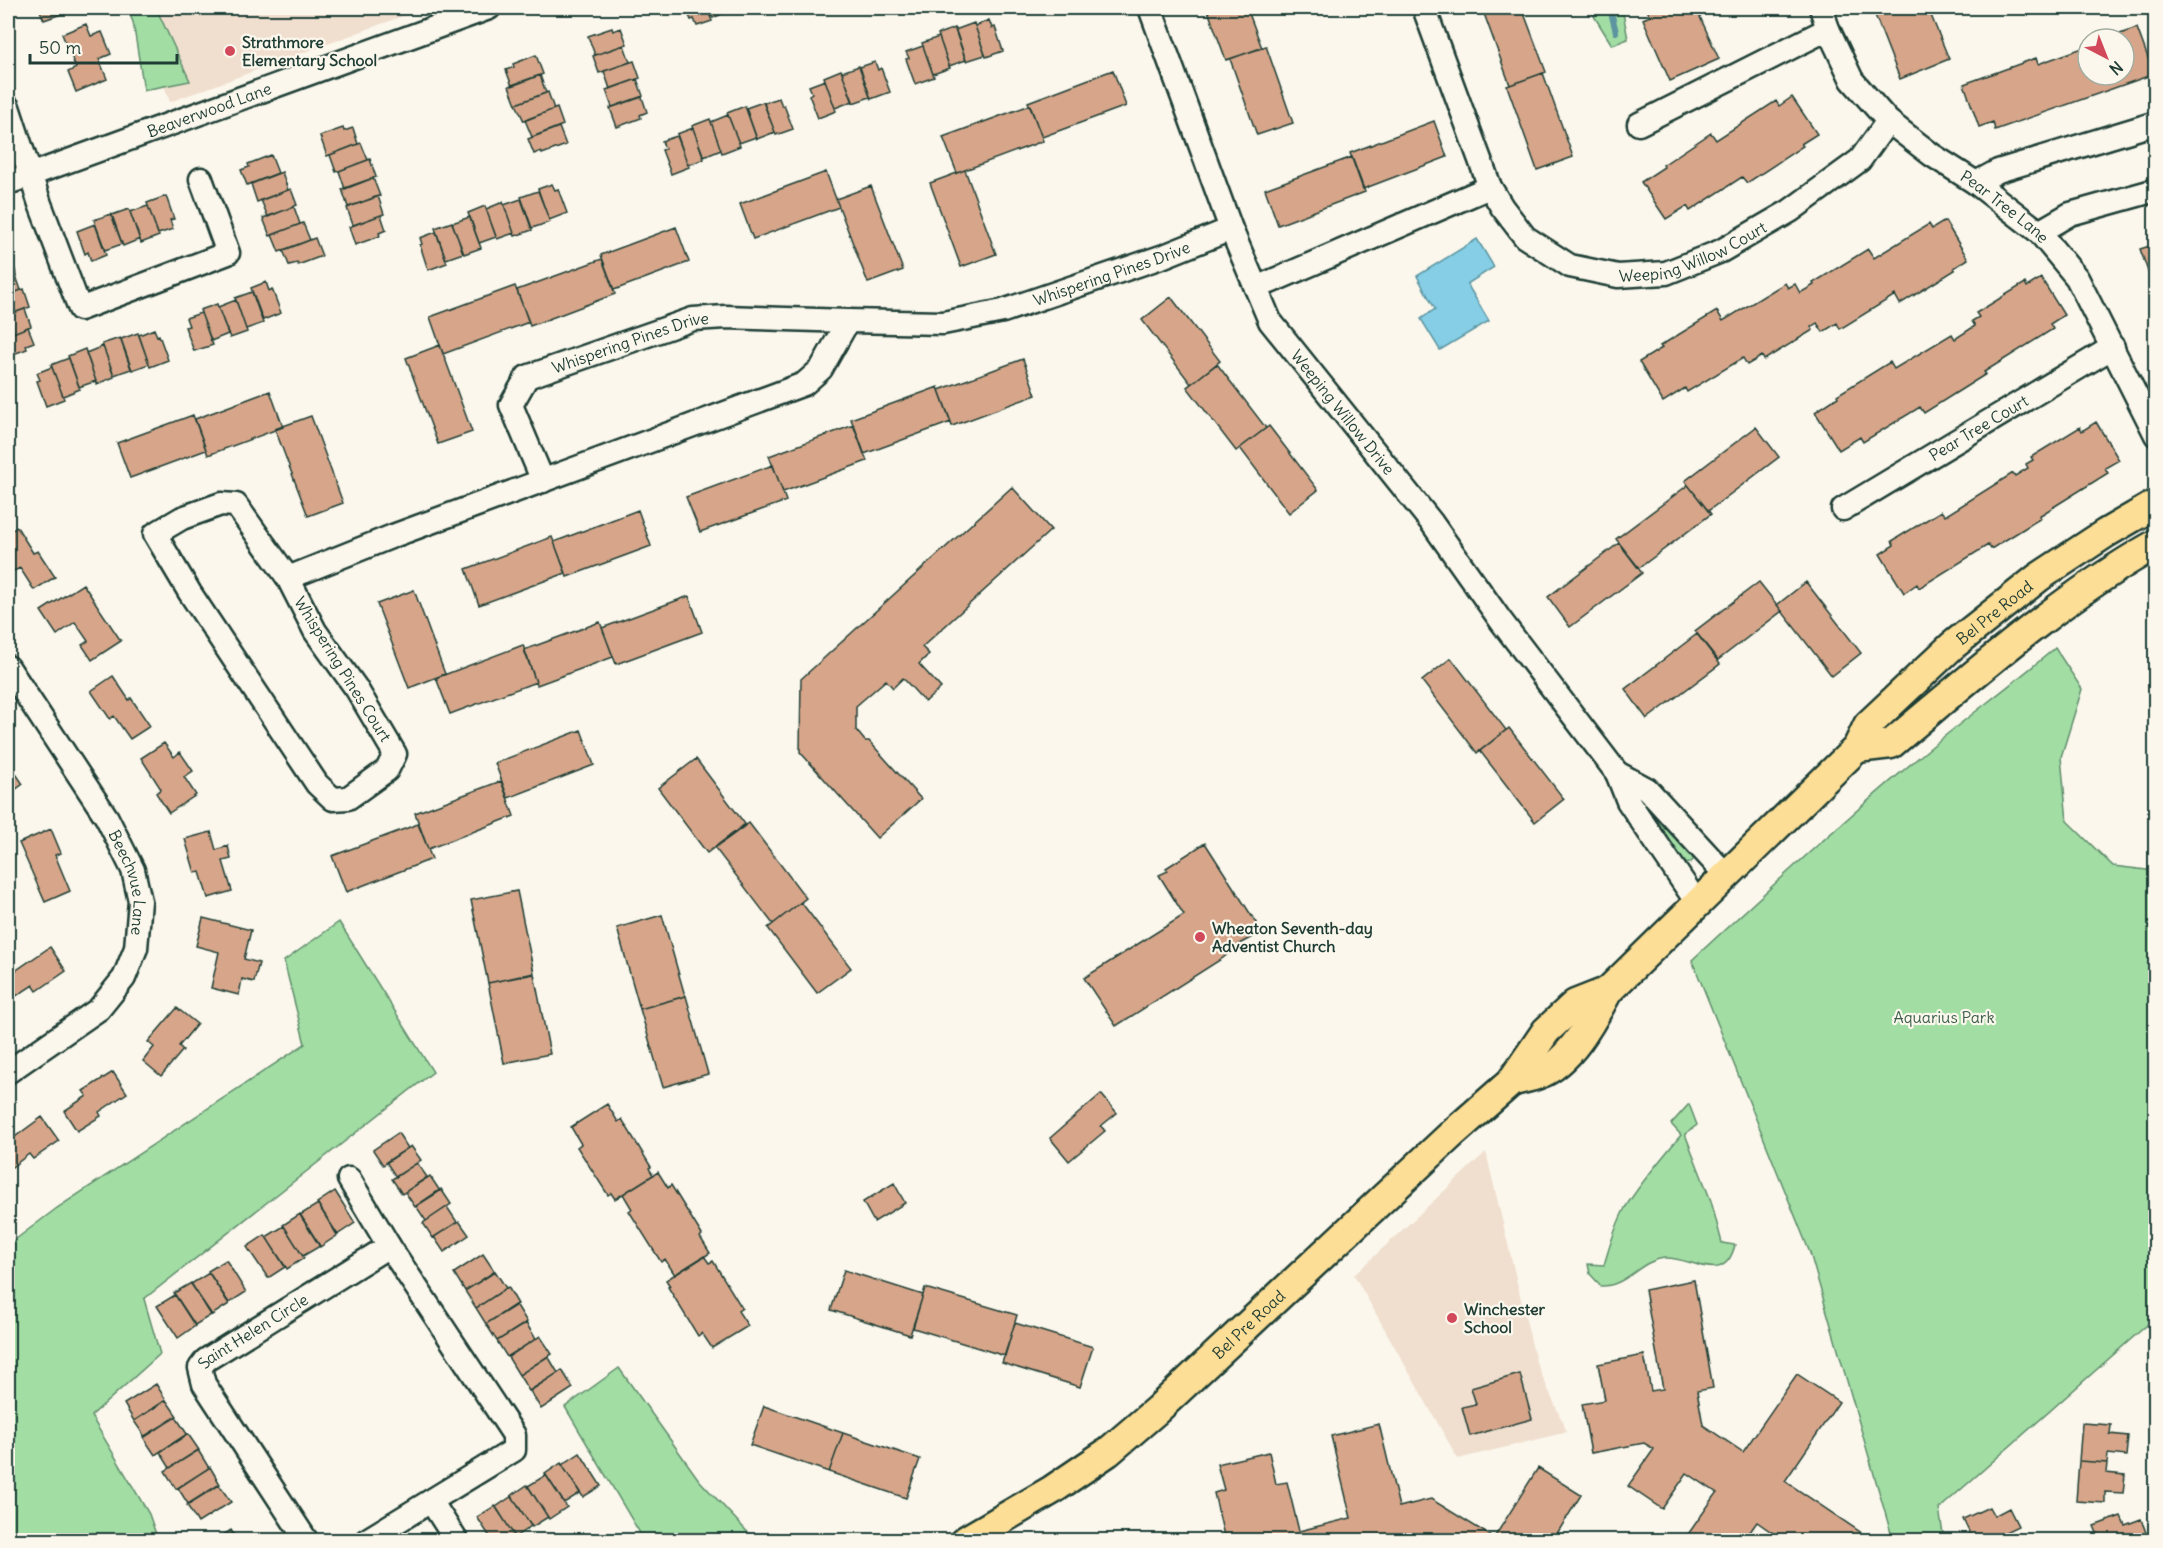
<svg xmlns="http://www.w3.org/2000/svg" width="2163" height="1548" viewBox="0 0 2163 1548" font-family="Delius,sans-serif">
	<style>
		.built { fill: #f0dfcf }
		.green { fill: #a2dda4; stroke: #608d6c; stroke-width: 1.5 }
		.water { fill: #85cee6; stroke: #5c949f; stroke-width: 1.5 }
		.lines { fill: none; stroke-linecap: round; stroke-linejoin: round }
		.stream { stroke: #5c949f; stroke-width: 6 }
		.building { fill: #d7a68a; stroke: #1f3d34; stroke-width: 1.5 }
		.minor-casing { stroke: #1f3d34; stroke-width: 27 }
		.major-casing { stroke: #1f3d34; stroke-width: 33 }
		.minor { stroke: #fbf7ec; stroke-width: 22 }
		.major { stroke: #fdde96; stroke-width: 28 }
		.poi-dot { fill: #d1495b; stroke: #fbf7ec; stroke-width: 2 }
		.labels { text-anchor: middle; stroke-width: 4.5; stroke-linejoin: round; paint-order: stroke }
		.poi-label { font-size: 16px; font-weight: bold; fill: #1f3d34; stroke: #fbf7ec; text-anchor: start }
		.street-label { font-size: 16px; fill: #1f3d34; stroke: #fbf7ec }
		.park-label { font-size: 16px; fill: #395d4a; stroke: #fbf7ec }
	</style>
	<rect width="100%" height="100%" fill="#fbf7ec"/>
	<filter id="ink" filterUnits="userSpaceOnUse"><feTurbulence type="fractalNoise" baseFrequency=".0167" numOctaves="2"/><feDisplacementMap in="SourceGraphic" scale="12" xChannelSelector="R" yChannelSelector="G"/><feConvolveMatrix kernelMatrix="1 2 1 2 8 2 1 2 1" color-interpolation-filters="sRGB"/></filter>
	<g filter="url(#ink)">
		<!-- built -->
		<path class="built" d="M135,8H425L170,102Z
			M1486,1152L1536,1362L1567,1432L1458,1459L1354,1275Z"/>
		<!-- green -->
		<path class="green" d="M127,8H156L190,81L144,90L133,22Z
			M1589,8H1622L1628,39L1612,45Z
			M2055,648L2082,689L2061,757L2067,821L2113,866L2155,871V1326L2147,1325L1939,1509L1944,1540H1893L1810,1253L1692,960C1770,888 1848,816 1930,748C1971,714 2014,683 2055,648Z
			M1651,807L1692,853L1693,860L1690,863L1683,864L1646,810Z
			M339,922L433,1072L144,1299L160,1354L91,1416L149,1514L158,1540H12L8,1534V1245L57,1208L305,1044L284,961Z
			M1689,1104L1697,1125L1685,1134L1711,1201L1722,1243L1735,1245C1724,1288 1692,1256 1664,1258C1639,1261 1626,1287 1601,1286L1590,1274L1588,1264L1604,1265C1610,1245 1615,1226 1625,1208C1641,1182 1662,1158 1681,1135L1671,1124Z
			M619,1368L699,1480L755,1540H644L565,1407Z"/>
		<!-- water -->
		<path class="water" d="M1477,239L1494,267L1467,284L1489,321L1440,350L1421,319L1435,309L1417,276Z"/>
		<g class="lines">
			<!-- stream -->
			<path class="stream" d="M1610,8L1616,32"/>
		</g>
		<!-- building -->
		<path class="building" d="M39,8H65L67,12L44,20Z
			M686,8H707L712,21L697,26L694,19L691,20Z
			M707,8H727L728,11L713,18Z
			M1207,8H1247L1262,48L1226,60Z
			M1482,8H1522L1546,72L1510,85Z
			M1646,8H1696L1719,59L1670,81L1643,19L1650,16Z
			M1878,8H1928L1949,59L1900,79L1875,15L1880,13Z
			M989,20L992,28L995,27L1003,51L986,57L975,26Z
			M974,23L985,55L966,61L955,30Z
			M86,24L91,36L102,32L111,54L99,59L107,79L76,92L68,72L76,68L62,34Z
			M612,28L613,31L621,28L627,44L595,55L588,36Z
			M955,28L966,60L949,66L938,34Z
			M2137,28L2154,74L1995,130L1993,122L1979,127L1964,84L2036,58L2038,64L2088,46V75H2124V39H2106Z
			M939,37L950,68L933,74L922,43Z
			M624,45L630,62L599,73L593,56Z
			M923,46L934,77L915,84L906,59L909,58L906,52Z
			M1266,46L1293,123L1257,135L1230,59Z
			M536,55L543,74L512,86L506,70L514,67L513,64Z
			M634,61L640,78L610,89L604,71Z
			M875,62L878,70L881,68L890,92L871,99L860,67Z
			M859,66L870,97L853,103L842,72Z
			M841,70L853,101L835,108L824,77Z
			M1113,70L1126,106L1042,137L1028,102Z
			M1543,73L1573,157L1537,170L1507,86Z
			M540,75L546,93L516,104L509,86Z
			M637,79L643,96L612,107L606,90Z
			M825,80L836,111L818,118L809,95L812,93L809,86Z
			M548,92L554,109L524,121L516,104Z
			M642,97L647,112L640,115L641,118L617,127L610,108Z
			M1792,97L1817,134L1801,144L1803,146L1747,183L1742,177L1690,211L1687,206L1666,219L1641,182L1664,167L1663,165L1711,133L1716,140L1776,101L1779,106Z
			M779,98L782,106L784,105L793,129L776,135L764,103Z
			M763,102L775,132L757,139L746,108Z
			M1030,105L1043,141L957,173L943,137Z
			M745,106L756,137L739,143L727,113Z
			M557,108L563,125L532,137L525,120Z
			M728,115L740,146L722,153L711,122Z
			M710,119L721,150L704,157L692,126Z
			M1434,121L1447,157L1363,189L1350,153Z
			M559,127L566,145L542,154L541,151L534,154L528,139Z
			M343,128L344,131L353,128L358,144L327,156L320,136Z
			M693,128L704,159L688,165L677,134Z
			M677,136L689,167L671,174L662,150L665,149L662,141Z
			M361,143L368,160L336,172L330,155Z
			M271,155L278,173L247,185L241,170L249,167L248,164Z
			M1352,157L1365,192L1278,225L1265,189Z
			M370,159L376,177L345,189L339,171Z
			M965,170L996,254L961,267L930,183Z
			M282,172L288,190L257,202L251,184Z
			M826,172L839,207L753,239L740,204Z
			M373,178L380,196L348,207L342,189Z
			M552,184L555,190L558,189L567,213L549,220L538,189Z
			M871,186L903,270L868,283L836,199Z
			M291,189L297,205L268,217L261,200Z
			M538,191L550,222L532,228L521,197Z
			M166,196L174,219L170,220L173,229L158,234L147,203Z
			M378,196L384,214L353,225L347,208Z
			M521,199L532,230L515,236L504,205Z
			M503,202L514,233L497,239L486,209Z
			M148,206L159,236L141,243L130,212Z
			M485,206L496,237L479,243L468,213Z
			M294,207L300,224L270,236L263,218Z
			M129,209L140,239L123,246L112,215Z
			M111,214L122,244L105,250L94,220Z
			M381,215L386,230L379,233L380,236L355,245L349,227Z
			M470,217L481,248L464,254L452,223Z
			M1945,221L1968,259L1954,268L1955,270L1900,304L1895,295L1840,329L1837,323L1823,332L1817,323L1811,327L1813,330L1764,360L1762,356L1747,365L1743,358L1687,392L1685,388L1663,402L1639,362L1662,348L1660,346L1717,311L1723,321L1785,283L1788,288L1795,284L1800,293L1814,285L1813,283L1868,249L1874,258L1929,224L1932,229Z
			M452,222L463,253L446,259L435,228Z
			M303,223L310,240L279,252L272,235Z
			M95,224L106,255L91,261L88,252L85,254L77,231Z
			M676,227L689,262L614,290L601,255Z
			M436,232L447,263L428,270L420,245L422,244L420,238Z
			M315,238L322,256L298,265L297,263L289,265L283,250Z
			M2156,244V294L2140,249Z
			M11,257L16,273L8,276V258Z
			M602,259L615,294L530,326L517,290Z
			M15,273L21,290L8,295V276Z
			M2041,278L2064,315L2050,324L2053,329L1984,372L1986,374L1924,413L1920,407L1863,442L1860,437L1839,450L1815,412L1838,397L1837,395L1890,362L1894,369L1952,334L1955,339L1975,326L1972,321L1979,317L1976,313L2025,283L2027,287Z
			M266,282L269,291L272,289L281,313L263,320L251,288Z
			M515,286L529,322L443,354L430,317Z
			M24,289L30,307L8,315V295Z
			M252,292L263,323L246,329L235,298Z
			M1171,297L1220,361L1191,384L1142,320Z
			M236,300L247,332L230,338L218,307Z
			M217,304L228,334L211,341L200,310Z
			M25,309L31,326L8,335V315Z
			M201,313L213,345L194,351L185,327L189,326L186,318Z
			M28,327L34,342L26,345L27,349L8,356V335Z
			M154,329L157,336L159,335L168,360L150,367L139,335Z
			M138,333L149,364L132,370L121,339Z
			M120,338L131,369L114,375L102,344Z
			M440,345L472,432L438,444L406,358Z
			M103,346L114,377L97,384L86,353Z
			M85,349L96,381L79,387L68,356Z
			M69,358L80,389L63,396L51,365Z
			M1023,359L1036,395L952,426L939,390Z
			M1217,364L1266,428L1236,451L1187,387Z
			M52,367L64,399L46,406L37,381L40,380L37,373Z
			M938,387L951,422L864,454L851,419Z
			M270,391L283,427L208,455L195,419Z
			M193,415L206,450L130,478L117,443Z
			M311,416L343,503L308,516L275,429Z
			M2096,422L2119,460L2105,468L2108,473L2039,516L2041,518L1991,549L1988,545L1919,588L1917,584L1904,593L1880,554L1894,545L1892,541L1941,511L1945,516L2013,473L2015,476L2028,468L2026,464L2033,460L2031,457L2080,427L2082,431Z
			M854,425L867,461L783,492L769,456Z
			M1269,426L1318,490L1289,513L1240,448Z
			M1756,427L1779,457L1708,511L1685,481Z
			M773,465L786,501L700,532L686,497Z
			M1688,485L1711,514L1639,568L1616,539Z
			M1012,487L1051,530L922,647L929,654L919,664L941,688L925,702L903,678L893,688L886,680L856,706V730L865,741H869L921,799L877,838L800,752L801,679Z
			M638,510L651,546L567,577L554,542Z
			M17,527L33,553L38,551L55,577L34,590L20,568L14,571L8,560V533Z
			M552,537L566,573L479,605L466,569Z
			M1619,543L1642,573L1570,627L1548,597Z
			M1759,582L1782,611L1718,660L1695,631Z
			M1806,582L1861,653L1832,676L1777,605Z
			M83,584L121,641L92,660L82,645L88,641L75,622L57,635L41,611Z
			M414,590L445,674L409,688L377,604Z
			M689,596L702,632L616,664L602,628Z
			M600,622L613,657L537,685L524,650Z
			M1697,634L1720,664L1647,719L1625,689Z
			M523,645L536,682L450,714L436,678Z
			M1451,658L1506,730L1477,753L1422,681Z
			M113,676L129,700L131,698L150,726L130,739L114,716L110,719L91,691Z
			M1509,728L1564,799L1535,822L1480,751Z
			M581,730L594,765L508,798L495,763Z
			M164,743L174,757L180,752L193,771L184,777L196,795L169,813L156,793L161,789L141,758Z
			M696,759L745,824L707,853L658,788Z
			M8,762L23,784L8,795Z
			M501,781L514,816L428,849L415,813Z
			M749,823L806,898L773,924L715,848Z
			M418,824L432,859L346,892L332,856Z
			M51,829L61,853L55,855L70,891L45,902L19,843Z
			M211,832L216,850L228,846L231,859L223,861L232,891L208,898L200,872L195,873L185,839Z
			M1205,843L1262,932L1241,943L1223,958L1116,1026L1084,978L1184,915L1159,875L1168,871L1166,868Z
			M517,891L534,973L488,983L471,900Z
			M801,902L851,968L817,993L768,928Z
			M662,915L685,996L640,1009L617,928Z
			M203,918L251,930L244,959L259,963L254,982L242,979L239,995L211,988L219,952L196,946Z
			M50,947L66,971L37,991L33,985L10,1000L8,996V976Z
			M534,974L550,1054L504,1063L488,983Z
			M686,996L708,1074L663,1087L640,1009Z
			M177,1008L197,1024L179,1046L183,1050L161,1076L143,1061L154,1047L148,1042Z
			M113,1072L127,1093L99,1112L101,1116L77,1131L64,1111L87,1096L83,1091Z
			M1101,1094L1117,1113L1101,1126L1105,1131L1069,1161L1050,1138Z
			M607,1104L618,1122L622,1119L651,1167L649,1168L653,1175L615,1199L611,1193L608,1195L577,1147L581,1144L571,1127Z
			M42,1117L59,1141L33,1159L29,1154L8,1170V1142Z
			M398,1133L408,1148L383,1165L373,1150Z
			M411,1146L421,1160L396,1177L386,1162Z
			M417,1163L427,1177L402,1194L392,1179Z
			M658,1172L668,1188L671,1185L702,1235L700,1237L710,1253L675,1275L665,1259L661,1262L629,1211L632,1209L623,1194Z
			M430,1176L440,1191L415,1207L405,1192Z
			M894,1183L905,1203L874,1222L863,1202Z
			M441,1189L451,1204L426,1221L416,1206Z
			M335,1191L355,1223L337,1235L317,1203Z
			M318,1204L338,1235L320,1247L300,1215Z
			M447,1207L457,1222L433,1238L423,1223Z
			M300,1214L320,1246L303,1256L283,1225Z
			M459,1221L469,1235L444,1252L434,1237Z
			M284,1226L304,1258L287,1269L266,1237Z
			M265,1235L285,1267L268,1278L247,1247Z
			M483,1254L495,1272L465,1291L454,1273Z
			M704,1256L709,1263L713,1261L742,1308L738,1311L748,1326L712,1348L702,1333L698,1336L668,1287L670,1286L666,1280Z
			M226,1260L246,1292L229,1303L208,1271Z
			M844,1270L923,1295L910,1335L831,1310Z
			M495,1271L506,1288L476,1308L465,1291Z
			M209,1273L229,1304L212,1315L191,1284Z
			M1694,1280L1713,1388L1697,1391L1703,1425L1743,1452L1797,1374L1839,1402L1785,1481L1872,1540H1783L1757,1522L1744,1540H1684L1717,1493L1687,1473L1662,1509L1628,1486L1654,1449L1644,1443L1591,1453L1582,1404L1605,1400L1598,1364L1644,1355L1651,1391L1663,1389L1645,1290Z
			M191,1283L211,1315L195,1325L174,1293Z
			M508,1287L518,1304L486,1324L476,1308Z
			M925,1288L1017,1315L1005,1356L913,1328Z
			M175,1295L195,1326L178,1338L157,1306Z
			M516,1304L527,1322L497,1341L486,1324Z
			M526,1323L536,1339L507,1357L497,1341Z
			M1015,1323L1093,1347L1080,1387L1002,1363Z
			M540,1336L552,1354L519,1375L508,1357Z
			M548,1356L558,1373L529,1391L519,1375Z
			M2156,1369V1391L2148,1387Z
			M562,1370L573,1388L541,1409L530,1391Z
			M1520,1374L1532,1419L1470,1436L1462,1407L1476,1404L1471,1388Z
			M156,1384L166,1400L134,1421L124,1404Z
			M166,1400L177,1416L145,1437L134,1421Z
			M764,1406L843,1433L829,1472L750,1445Z
			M176,1417L187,1434L155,1455L143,1437Z
			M2082,1423L2111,1425L2110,1434L2128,1436L2126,1456L2108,1454L2107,1463L2079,1461Z
			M1379,1424L1399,1507L1431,1499L1494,1538L1538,1468L1581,1495L1553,1540H1225L1214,1493L1224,1490L1217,1464L1269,1452L1276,1484L1287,1482L1299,1531L1351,1518L1331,1436Z
			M843,1433L920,1459L906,1498L829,1472Z
			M188,1434L199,1450L170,1468L160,1452Z
			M198,1450L209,1468L176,1489L165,1471Z
			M580,1453L601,1486L583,1497L562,1465Z
			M2079,1461L2107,1463L2106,1473L2125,1475L2123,1493L2105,1492V1503L2076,1501Z
			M561,1463L580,1493L564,1503L545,1474Z
			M210,1467L220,1484L188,1504L178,1488Z
			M546,1475L567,1507L549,1519L528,1486Z
			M219,1485L231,1502L198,1523L187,1505Z
			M527,1485L548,1517L532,1527L511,1496Z
			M512,1496L531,1526L515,1537L496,1507Z
			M495,1506L514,1535L506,1540H492L477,1517Z
			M1989,1507L1994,1516L2009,1508L2018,1526L2001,1534L2004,1540H1973L1963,1519Z
			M2121,1516L2125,1525L2141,1519L2148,1538L2140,1540H2100L2094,1526Z
			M231,1530L237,1540H215Z"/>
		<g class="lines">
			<defs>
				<g id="minor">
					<path id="s1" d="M1150,8L1231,229L1270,321L1432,523L1501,621L1617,773L1628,801L1698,904"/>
					<path id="s2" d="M1424,8L1490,187L1502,207L1525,237L1570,266L1618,276L1666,273L1721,251L1790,211L1860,160L1888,121"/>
					<path id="s3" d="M1821,8L1828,29L1852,80L1888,121L1932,155L1976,183L2039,232L2077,278L2156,435"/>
					<path d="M8,107L40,204L80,309L228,253L201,179"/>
					<path d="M1639,124L1828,29"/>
					<path id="s4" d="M8,183L489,8"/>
					<path d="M1976,183L1998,171L2156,123"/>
					<path d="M2039,232L2070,214L2156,190"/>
					<path d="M1256,288L1490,187"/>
					<path id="s5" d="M543,481L511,405L527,377L693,319L726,317L848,321"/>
					<path d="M221,504L236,505L288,578L315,631L356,688L395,754L387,770L348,798L333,799L317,784L190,593L155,534L182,518Z"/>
					<path id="s6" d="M1843,509L2113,347"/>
					<path id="s7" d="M288,578L393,536L804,384L821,369L848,321L943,323L1003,311L1164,256L1231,229"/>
					<path id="s8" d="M8,667L107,818L133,870L140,901L136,948L124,978L99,1009L8,1072"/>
					<path d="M1617,773L1647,789L1726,875"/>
					<path d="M349,1179L389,1246L514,1435V1450L367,1540"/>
					<path d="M431,1501L456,1540"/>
					<path id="s9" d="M306,1540L204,1384L200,1368L206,1360L389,1246"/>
				</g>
				<g id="major">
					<path d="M1857,748L1891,744C1976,673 2059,599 2156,544"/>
					<path id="s10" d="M1511,1082C1520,1079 1530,1078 1539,1074C1570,1063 1593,1019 1608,991L1857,748L1868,725L1952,646L2039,577L2106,533L2156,504"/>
					<path id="s11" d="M966,1540L1052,1490L1108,1452L1157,1410L1452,1134L1511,1082L1546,1031L1575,1004L1608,991"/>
				</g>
			</defs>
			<!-- minor casing -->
			<use href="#minor" class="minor-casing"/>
			<!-- major casing -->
			<use href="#major" class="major-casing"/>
			<!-- minor -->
			<use href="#minor" class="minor"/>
			<!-- major -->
			<use href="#major" class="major"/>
		</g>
	</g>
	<!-- markers -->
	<g class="poi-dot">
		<circle cx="230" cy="51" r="6"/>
		<circle cx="1200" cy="937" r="6"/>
		<circle cx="1452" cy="1318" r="6"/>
	</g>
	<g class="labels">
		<!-- poi labels -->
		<g class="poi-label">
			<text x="242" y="48">Strathmore<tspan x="242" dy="18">Elementary School</tspan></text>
			<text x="1212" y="934">Wheaton Seventh-day<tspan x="1212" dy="18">Adventist Church</tspan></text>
			<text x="1464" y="1315">Winchester<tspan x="1464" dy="18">School</tspan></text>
		</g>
		<!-- street labels -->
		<g class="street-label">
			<text dy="6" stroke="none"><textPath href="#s4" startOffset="214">Beaverwood Lane</textPath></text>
			<text dy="6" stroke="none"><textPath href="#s3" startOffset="278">Pear Tree Lane</textPath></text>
			<text dy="6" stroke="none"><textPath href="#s2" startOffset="434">Weeping Willow Court</textPath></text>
			<text dy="6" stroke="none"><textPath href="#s7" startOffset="900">Whispering Pines Drive</textPath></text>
			<text dy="6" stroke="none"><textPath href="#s5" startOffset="224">Whispering Pines Drive</textPath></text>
			<text dy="6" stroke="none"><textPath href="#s1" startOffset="452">Weeping Willow Drive</textPath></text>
			<text dy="6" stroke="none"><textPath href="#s6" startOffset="158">Pear Tree Court</textPath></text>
			<text dy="6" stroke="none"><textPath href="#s10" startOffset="682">Bel Pre Road</textPath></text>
			<text transform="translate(343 669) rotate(58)" y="6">Whispering Pines Court</text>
			<text dy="6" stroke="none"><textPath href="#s8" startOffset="250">Beechvue Lane</textPath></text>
			<text dy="6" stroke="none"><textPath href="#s11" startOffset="357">Bel Pre Road</textPath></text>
			<text dy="6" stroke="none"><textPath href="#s9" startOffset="268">Saint Helen Circle</textPath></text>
		</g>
		<!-- park labels -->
		<g class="park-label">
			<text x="1944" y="1023">Aquarius Park</text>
		</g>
	</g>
	<!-- margin -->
	<rect width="2163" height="1548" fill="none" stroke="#fbf7ec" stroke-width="30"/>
	<rect x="15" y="15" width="2133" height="1518" fill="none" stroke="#1f3d34" stroke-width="2" filter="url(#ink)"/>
	<!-- north arrow -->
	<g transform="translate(2106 57) rotate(138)"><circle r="28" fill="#fbf7ec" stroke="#a3ada2" stroke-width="1.5"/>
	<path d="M0-4.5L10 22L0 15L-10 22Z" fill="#d1495b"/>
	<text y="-9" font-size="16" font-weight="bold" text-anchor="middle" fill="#1f3d34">N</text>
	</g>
	<!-- scale -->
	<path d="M30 54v9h147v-9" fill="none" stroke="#1f3d34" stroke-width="3"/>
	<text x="39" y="54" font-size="18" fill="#1f3d34" stroke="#fbf7ec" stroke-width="4.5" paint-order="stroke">50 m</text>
</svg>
